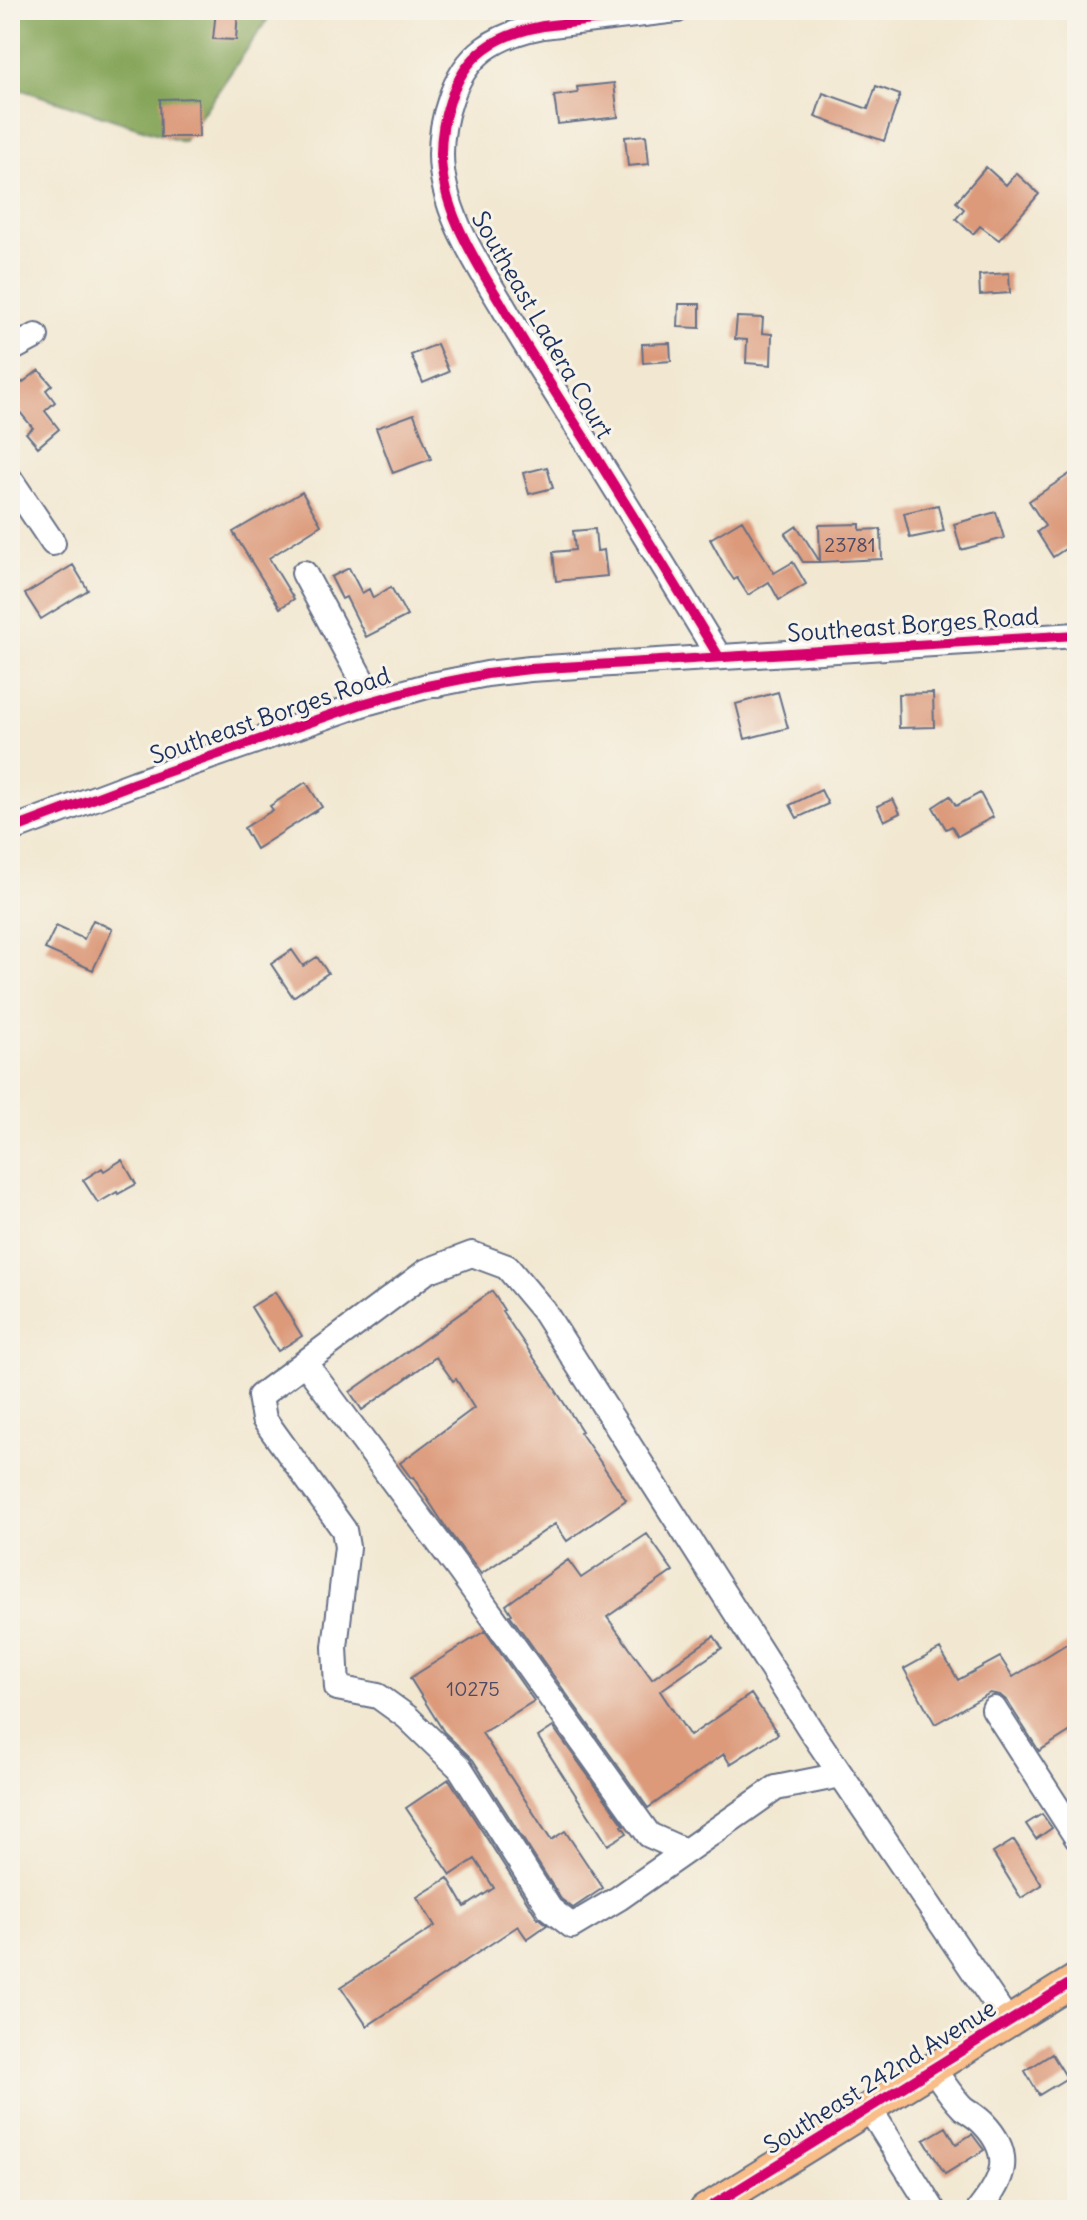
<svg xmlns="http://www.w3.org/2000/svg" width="1087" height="2220" viewBox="0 0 1087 2220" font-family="Delius,sans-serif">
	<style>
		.forest { fill: #86a65a; stroke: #506a5c; stroke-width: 2 }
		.building { fill: #dc9a7a }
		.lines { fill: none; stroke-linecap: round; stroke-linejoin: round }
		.minor-casing { stroke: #667086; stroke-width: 28 }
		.major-casing { stroke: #667086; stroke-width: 34 }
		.minor { stroke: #fff; stroke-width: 24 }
		.major { stroke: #f8bd88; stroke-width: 30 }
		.cycleway-casing { stroke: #f7f3e8; stroke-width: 15 }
		.cycleway { stroke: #d6006c; stroke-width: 10 }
		.labels { text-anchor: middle; stroke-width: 6; stroke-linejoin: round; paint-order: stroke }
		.number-label { font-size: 20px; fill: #4b4a65 }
		.street-label { font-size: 24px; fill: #1b2f5e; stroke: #f7f3e8 }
	</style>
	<rect width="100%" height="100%" fill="#f7f3e8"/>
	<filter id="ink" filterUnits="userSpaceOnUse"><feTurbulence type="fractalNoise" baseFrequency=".0125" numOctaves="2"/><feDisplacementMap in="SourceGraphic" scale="16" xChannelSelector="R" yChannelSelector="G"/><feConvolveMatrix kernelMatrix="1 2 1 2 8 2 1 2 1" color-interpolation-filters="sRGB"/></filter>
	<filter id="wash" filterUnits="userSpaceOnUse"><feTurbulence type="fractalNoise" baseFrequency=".006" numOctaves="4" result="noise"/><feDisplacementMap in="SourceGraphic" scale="32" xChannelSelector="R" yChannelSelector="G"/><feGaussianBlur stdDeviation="1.8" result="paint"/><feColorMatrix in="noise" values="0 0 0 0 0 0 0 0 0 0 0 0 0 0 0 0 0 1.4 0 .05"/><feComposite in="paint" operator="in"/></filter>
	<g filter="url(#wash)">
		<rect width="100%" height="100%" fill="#f2e8d1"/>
		<!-- forest -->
		<path class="forest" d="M10,10H274L183,142L10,86Z"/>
		<g id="blocks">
			<!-- building -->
			<path class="building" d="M216,10H238L236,40L213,39Z
				M614,83L618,117L558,124L554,96L578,93L577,87Z
				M876,86L900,95L884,141L815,117L823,93L868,109Z
				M198,98L199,137H161L160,99Z
				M646,135L649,164L628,166L625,137Z
				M986,167L1006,185L1016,173L1039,194L999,240L980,226L973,234L956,219L964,209L956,202Z
				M1009,273L1010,293L980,295L979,275Z
				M679,304H700V328L678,327Z
				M737,317L763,318L762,333L772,334L771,365L746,363L747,340L735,339Z
				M670,343L671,361L643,363L642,344Z
				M437,344L449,372L423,383L411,355Z
				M10,369L22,383L39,370L52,385L46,390L55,402L45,411L59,429L38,447L26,433L33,428L10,400Z
				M414,414L431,459L393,473L376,428Z
				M547,467L553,488L529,494L523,473Z
				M1077,469V524L1071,528L1077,537V541L1053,557L1037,532L1045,526L1029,501Z
				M302,492L321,525L269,558L294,599L280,608L233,532Z
				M938,505L944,531L910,538L904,513Z
				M996,512L1004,538L961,550L954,524Z
				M742,520L774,573L793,562L806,584L779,600L769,582L748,595L737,578L734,580L727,570L710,539Z
				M860,524V530L881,529L882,559L820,562L819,525Z
				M797,526L820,562H803L785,534Z
				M595,529L597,551L604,550L607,576L556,581L553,552L575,550L573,531Z
				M73,565L88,590L41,619L25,594Z
				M349,568L362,593L369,589L373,598L391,587L407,616L366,637L346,597L342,599L331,577Z
				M778,692L788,728L745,739L736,704Z
				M933,693L934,727L899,728L898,694Z
				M306,782L322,807L256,849L244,828L273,810L270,806Z
				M821,790L828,804L797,818L790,805Z
				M980,793L993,817L958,836L952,826L946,829L933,807L950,796L956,806Z
				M893,799L900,813L884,821L877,806Z
				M93,920L112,929L93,970L45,949L56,926L84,939Z
				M292,950L303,966L317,957L328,973L293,997L271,964Z
				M122,1160L136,1184L118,1194L117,1192L98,1203L83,1180L102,1168L104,1171Z
				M492,1291L504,1310L502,1311L553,1386L582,1431L580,1432L626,1500L567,1541L555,1524L481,1574L447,1529L413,1477L411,1478L400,1463L474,1408L456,1379L453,1381L436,1357L362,1410L350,1392Z
				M275,1292L302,1336L278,1351L251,1307Z
				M647,1534L673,1571L607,1617L652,1679L714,1636L722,1648L660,1691L690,1736L751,1694L778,1734L730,1764L724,1754L648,1808L510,1615L512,1614L506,1605L568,1560L581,1578Z
				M485,1631L534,1701L482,1733L551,1840L565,1831L603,1888L573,1908L561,1899L473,1760L444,1732L410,1678Z
				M1068,1643L1077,1656V1727L1039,1751L1007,1701L1000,1695L990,1693L935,1724L904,1669L940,1649L958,1680L1000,1657L1013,1677Z
				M553,1727L624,1825L622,1826L627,1833L608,1845L538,1737Z
				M449,1779L537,1917L547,1925L527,1939L518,1926L367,2026L341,1987L435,1926L417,1897L448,1878L465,1907L494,1888L475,1859L451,1875L406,1808Z
				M1042,1814L1052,1828L1036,1839L1026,1824Z
				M1014,1840L1042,1885L1021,1898L993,1853Z
				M1052,2054L1067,2078L1039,2095L1025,2071Z
				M946,2127L956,2144L972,2134L984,2150L945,2174L924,2140Z"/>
		</g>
	</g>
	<g filter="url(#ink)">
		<use href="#blocks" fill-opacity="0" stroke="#667086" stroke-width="2"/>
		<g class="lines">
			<defs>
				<path id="minor" d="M677,10L543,26C496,35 465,53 450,101C444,118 441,136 441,154C441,209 475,260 502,305C528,350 557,395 585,439C630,511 675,584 719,657
					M10,350L36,336
					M10,479L53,543
					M304,573L373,701
					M10,830L135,783L362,704L427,686L487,674L530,669L1077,635
					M305,1363L460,1571L649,1835L685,1851
					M994,1709L1077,1838
					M841,1775L776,1788L619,1898L572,1926L550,1909L460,1768L407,1717L378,1696L337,1688L335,1647L347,1547L344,1530L264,1419L260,1396L427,1271L472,1254L507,1267L543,1310L810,1729L1008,2022
					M933,2068C942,2082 951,2096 963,2108C970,2113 977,2117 983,2123C1014,2155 1004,2179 979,2210
					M869,2108L933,2210"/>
				<path id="major" d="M705,2210L1077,1979"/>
			</defs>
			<!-- minor casing -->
			<use href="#minor" class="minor-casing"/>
			<!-- major casing -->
			<use href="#major" class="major-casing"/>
			<!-- minor -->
			<use href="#minor" class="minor"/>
			<!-- major -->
			<use href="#major" class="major"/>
			<defs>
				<path id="cycleway" d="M677,10L543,26C496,35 465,53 450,101C444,118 441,136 441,154C441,209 475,260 502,305C528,350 557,395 585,439C630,511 675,584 719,657
					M10,830L135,783L362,704L427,686L487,674L530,669L1077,635
					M705,2210L1077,1979"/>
			</defs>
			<!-- cycleway casing -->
			<use href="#cycleway" class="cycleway-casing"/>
			<!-- cycleway -->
			<use href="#cycleway" class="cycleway"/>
		</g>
	</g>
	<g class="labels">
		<!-- number labels -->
		<g class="number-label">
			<text x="850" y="552">23781</text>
			<text x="473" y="1696">10275</text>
		</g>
		<!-- street labels -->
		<g class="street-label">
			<text transform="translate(542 325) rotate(60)" y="8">Southeast Ladera Court</text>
			<text transform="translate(913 625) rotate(-4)" y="8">Southeast Borges Road</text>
			<text transform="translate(270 716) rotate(-19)" y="8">Southeast Borges Road</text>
			<text transform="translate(880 2077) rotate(-32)" y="8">Southeast 242nd Avenue</text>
		</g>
	</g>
	<!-- margin -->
	<rect width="1087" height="2220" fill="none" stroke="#f7f3e8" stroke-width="40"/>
</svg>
